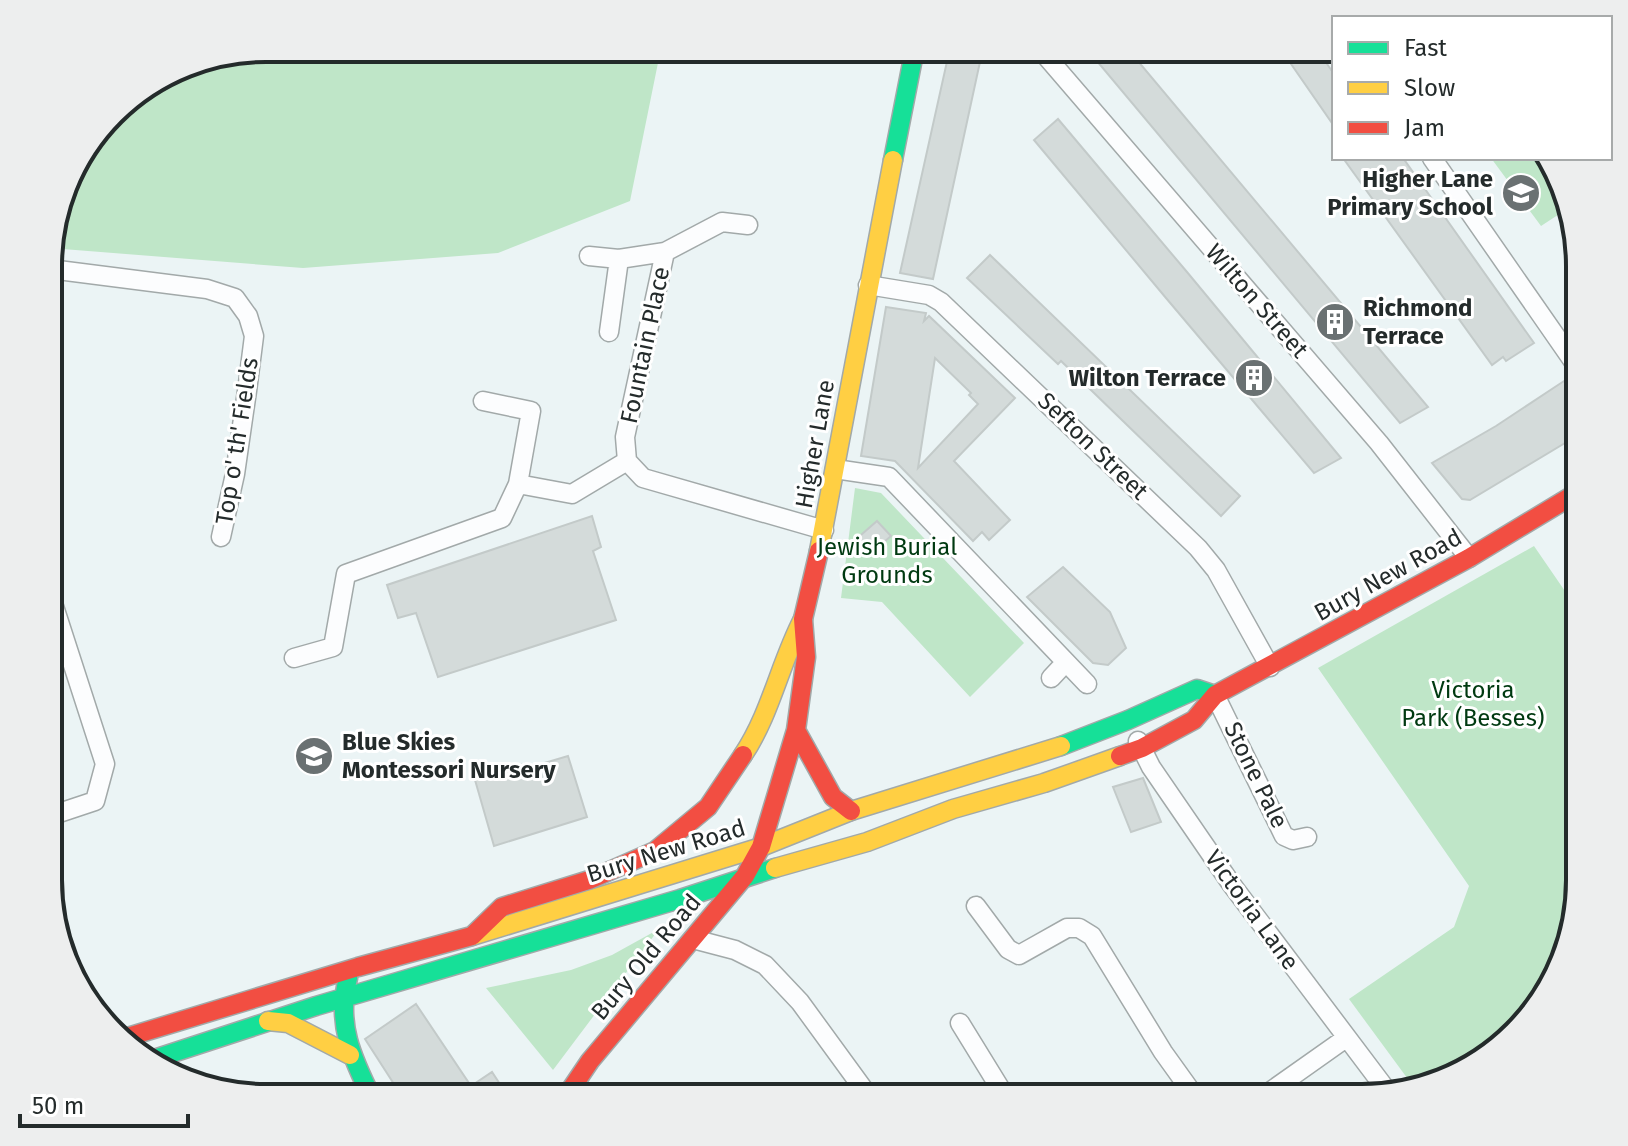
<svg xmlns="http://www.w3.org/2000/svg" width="1628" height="1146" viewBox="0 0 1628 1146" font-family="'Fira Sans',sans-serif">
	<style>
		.green { fill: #bfe6c8 }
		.building { fill: #d4dbda; stroke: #c3cac9; stroke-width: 2; fill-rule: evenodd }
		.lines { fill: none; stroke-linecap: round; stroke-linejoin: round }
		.street-casing { stroke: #a2a9a9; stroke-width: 21 }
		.fast-casing { stroke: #a2a9a9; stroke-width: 21 }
		.slow-casing { stroke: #a2a9a9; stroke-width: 21 }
		.jam-casing { stroke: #a2a9a9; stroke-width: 21 }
		.street { stroke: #fcfdfe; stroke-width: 18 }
		.fast { stroke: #16e098; stroke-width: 18 }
		.slow { stroke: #ffcf43; stroke-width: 18 }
		.jam { stroke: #f24e42; stroke-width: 18 }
		.labels { text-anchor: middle; stroke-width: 6; stroke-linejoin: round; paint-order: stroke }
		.poi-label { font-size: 24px; font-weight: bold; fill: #242b2b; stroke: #fff; text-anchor: end }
		.street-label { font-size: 24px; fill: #242b2b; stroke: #fff }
		.park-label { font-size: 24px; fill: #003a11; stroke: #fff }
		.rim { fill: none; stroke: #242b2b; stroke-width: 4 }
	</style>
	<rect width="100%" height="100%" fill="#ebf4f5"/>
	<!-- green -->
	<path class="green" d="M266,48H661L630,201L498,253L303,268L50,248V237L77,158L123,102L196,60Z
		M1491,158H1551L1567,209L1541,226Z
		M855,488L881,493L1024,643L970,697L882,602L841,598Z
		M1534,546L1580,613V893L1535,1012L1459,1075L1413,1086L1349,999L1454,927L1469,886L1318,668Z
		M659,929L553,1070L486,988L571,970L612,955Z"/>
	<!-- building -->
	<path class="building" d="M950,48H983L933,279L900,273Z
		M1086,48H1127L1428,407L1400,423Z
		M1280,48H1316L1334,74V126Z
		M1058,119L1187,272L1341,458L1314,473L1166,298L1034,140Z
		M1343,158H1403L1534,343L1506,361L1503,357L1492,365Z
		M990,255L1240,496L1221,516L1061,361L1058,364L967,278Z
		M886,307L926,313L924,321L929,316L1015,398L954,461L1010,520L989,540L982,532L973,541L895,461L861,456ZM935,358L971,393L969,395L978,404L918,468Z
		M1564,381L1580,404V434L1470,500L1462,499L1432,463L1496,426Z
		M592,516L601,547L593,551L616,620L438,677L416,613L398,618L387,585Z
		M877,521L891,536L868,556L854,541Z
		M1063,567L1110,612L1126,648L1108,665L1093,663L1027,597Z
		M568,756L587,817L494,846L475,780L524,764V769Z
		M1143,778L1161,822L1131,832L1113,787Z
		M416,1004L471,1086L492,1072L509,1098H403L365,1039Z"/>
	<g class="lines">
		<defs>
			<path id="street" d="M1039,48L1379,443L1469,558
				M1432,158L1580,371
				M748,225L722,222L665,252L625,437L627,461L643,478L824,530
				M589,256L619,259L665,252
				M50,269L207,289L235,298L248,316L254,336L247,391L235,474L221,537
				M868,285L929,295L941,302L1198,548L1216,570L1270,667
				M609,332L619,259
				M483,401L531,411L518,484L572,494L627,461
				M835,469L889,477L1087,684
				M294,658L333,647L346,574L502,518L518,484
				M1051,678L1066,662
				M1215,695L1284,836L1293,840L1307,837
				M1138,741L1151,767L1232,885L1388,1092
				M50,816L95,801L105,764L50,594
				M976,906L1008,949L1019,955L1067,928H1079L1092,936L1163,1052L1196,1098
				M693,939L735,950L765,965L800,1002L870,1098
				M960,1023L1000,1088L985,1098
				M1261,1098L1346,1038"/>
			<path id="fast" d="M893,160L915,48
				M1061,746L1128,720L1197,689L1215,695
				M348,978C336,1023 352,1058 372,1098
				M151,1060L316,1006L680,899L775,868"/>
			<path id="slow" d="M819,551L893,160
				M743,755C771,713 780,663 803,619
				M775,868L867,842L953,809L1044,783L1120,756
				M472,936L761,847L851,811L1061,746
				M268,1021L288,1023L350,1055"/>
			<path id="jam" d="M796,730L833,797L851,811
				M1120,756L1142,748L1194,720L1215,695L1469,558L1580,491
				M472,936L502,907L589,880L655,851L708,807L743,755
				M121,1039L358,967L472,936
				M565,1098L590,1061L745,876L761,847L796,730L806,657L803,619L819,551"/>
		</defs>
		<!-- street casing -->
		<use href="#street" class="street-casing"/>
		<!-- fast casing -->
		<use href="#fast" class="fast-casing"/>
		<!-- slow casing -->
		<use href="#slow" class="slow-casing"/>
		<!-- jam casing -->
		<use href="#jam" class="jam-casing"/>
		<!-- street -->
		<use href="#street" class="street"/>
		<!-- fast -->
		<use href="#fast" class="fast"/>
		<!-- slow -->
		<use href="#slow" class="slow"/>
		<!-- jam -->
		<use href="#jam" class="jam"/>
	</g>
	<!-- icons -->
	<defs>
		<symbol id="school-disc" viewBox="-11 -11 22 22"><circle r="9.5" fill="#6a7172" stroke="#fff"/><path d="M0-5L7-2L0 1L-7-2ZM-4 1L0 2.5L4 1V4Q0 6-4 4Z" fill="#fff"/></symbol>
		<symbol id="building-disc" viewBox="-11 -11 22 22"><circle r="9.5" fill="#6a7172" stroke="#fff"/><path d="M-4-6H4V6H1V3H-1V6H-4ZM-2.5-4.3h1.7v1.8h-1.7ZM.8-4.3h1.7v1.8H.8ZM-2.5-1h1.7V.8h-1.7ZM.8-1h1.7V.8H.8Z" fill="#fff"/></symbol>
	</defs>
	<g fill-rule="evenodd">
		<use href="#school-disc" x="1499" y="171" width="44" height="44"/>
		<use href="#building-disc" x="1313" y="300" width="44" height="44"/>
		<use href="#building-disc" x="1232" y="356" width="44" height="44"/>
		<use href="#school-disc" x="292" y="734" width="44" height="44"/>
	</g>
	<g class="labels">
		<!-- poi labels -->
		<g class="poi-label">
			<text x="1493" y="187">Higher Lane<tspan x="1493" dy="28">Primary School</tspan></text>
			<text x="1363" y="316" text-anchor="start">Richmond<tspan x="1363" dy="28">Terrace</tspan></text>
			<text x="1226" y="386">Wilton Terrace</text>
			<text x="342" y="750" text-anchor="start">Blue Skies<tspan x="342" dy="28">Montessori Nursery</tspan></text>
		</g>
		<!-- street labels -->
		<g class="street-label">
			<text transform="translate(1257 301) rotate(49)" y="8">Wilton Street</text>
			<text transform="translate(645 345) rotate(-78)" y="8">Fountain Place</text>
			<text transform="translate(237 441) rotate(-81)" y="8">Top o' th' Fields</text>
			<text transform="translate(815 444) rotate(-80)" y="8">Higher Lane</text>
			<text transform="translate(1093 446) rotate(44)" y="8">Sefton Street</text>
			<text transform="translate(1388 575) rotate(-29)" y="8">Bury New Road</text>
			<text transform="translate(1256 775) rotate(64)" y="8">Stone Pale</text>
			<text transform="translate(666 851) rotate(-17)" y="8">Bury New Road</text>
			<text transform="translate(1252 910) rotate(54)" y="8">Victoria Lane</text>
			<text transform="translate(646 957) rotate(-50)" y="8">Bury Old Road</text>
		</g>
		<!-- park labels -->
		<g class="park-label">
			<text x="887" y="555">Jewish Burial<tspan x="887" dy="28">Grounds</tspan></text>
			<text x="1473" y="698">Victoria<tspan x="1473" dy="28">Park (Besses)</tspan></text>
		</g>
	</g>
	<!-- crop -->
	<path d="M0 0H1628V1146H0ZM266 62H1362A204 204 0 0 1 1566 266V880A204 204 0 0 1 1362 1084H266A204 204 0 0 1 62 880V266A204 204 0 0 1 266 62Z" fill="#edeeee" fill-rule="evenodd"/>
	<path class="rim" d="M266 62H1362A204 204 0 0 1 1566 266V880A204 204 0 0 1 1362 1084H266A204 204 0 0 1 62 880V266A204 204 0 0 1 266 62Z"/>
	<!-- legend -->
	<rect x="1332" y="16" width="280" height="144" fill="#ffffff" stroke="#a7aaaa" stroke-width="2"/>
	<rect x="1348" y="42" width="40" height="12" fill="#16e098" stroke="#a7aaaa" stroke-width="2"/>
	<text x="1404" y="56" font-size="24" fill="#242b2b">Fast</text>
	<rect x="1348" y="82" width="40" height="12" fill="#ffcf43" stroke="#a7aaaa" stroke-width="2"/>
	<text x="1404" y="96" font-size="24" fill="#242b2b">Slow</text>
	<rect x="1348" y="122" width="40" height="12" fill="#f24e42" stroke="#a7aaaa" stroke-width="2"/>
	<text x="1404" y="136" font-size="24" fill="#242b2b">Jam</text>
	<!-- scale -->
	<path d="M20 1114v12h168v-12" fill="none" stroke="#242b2b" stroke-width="4"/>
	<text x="32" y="1114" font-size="24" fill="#242b2b" stroke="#ffffff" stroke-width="6" paint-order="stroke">50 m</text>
</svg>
